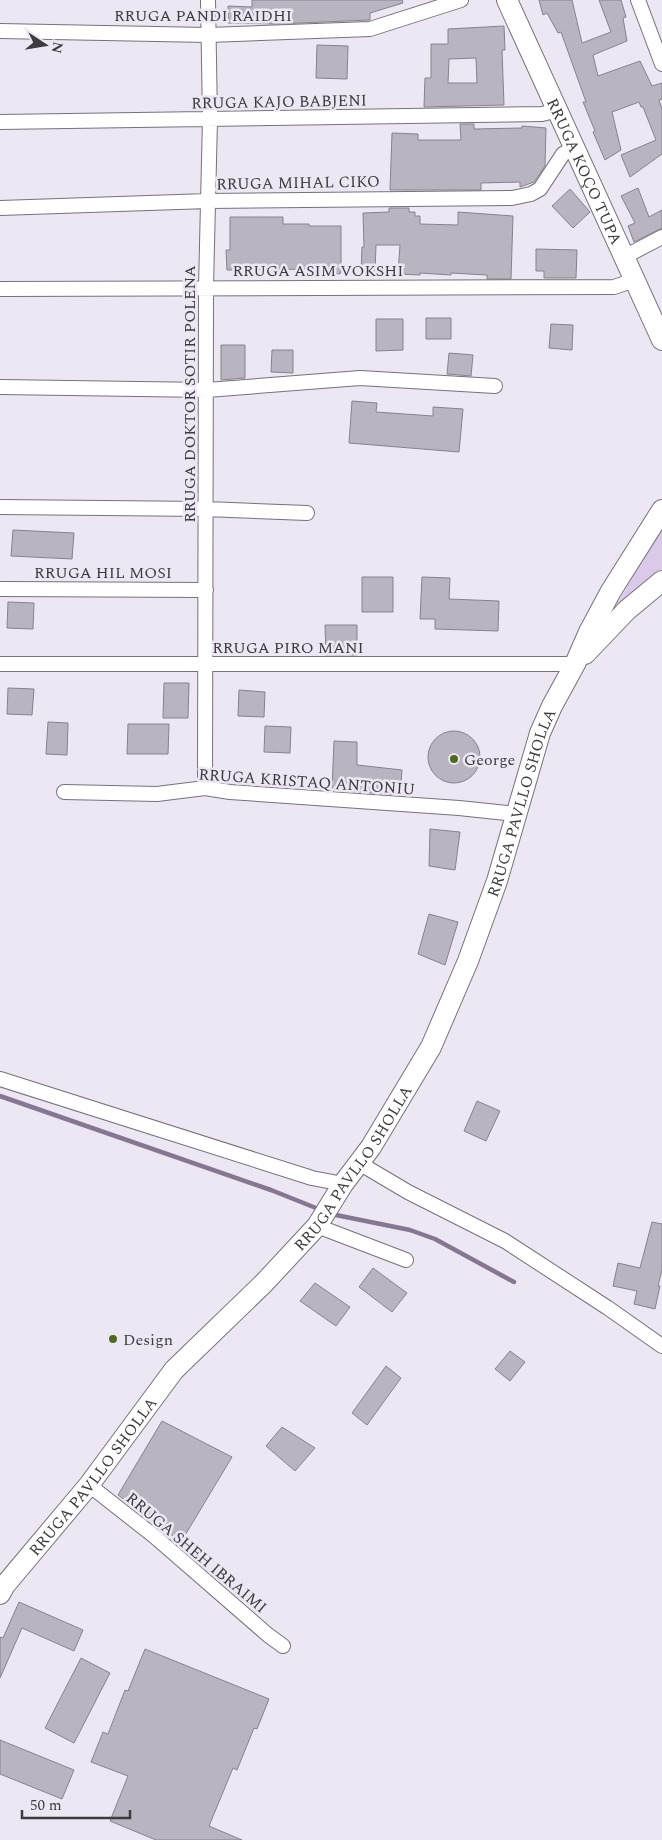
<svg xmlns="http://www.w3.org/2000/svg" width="662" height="1840" viewBox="0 0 662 1840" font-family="Spectral,serif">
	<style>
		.green { fill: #dac9e8 }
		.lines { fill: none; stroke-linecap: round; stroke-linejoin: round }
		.stream { stroke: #857691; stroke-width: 4.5 }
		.building { fill: #bab4c0; stroke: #88828d; fill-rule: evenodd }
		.street-casing { stroke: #76717b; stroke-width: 16 }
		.secondary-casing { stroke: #76717b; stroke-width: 22 }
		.street { stroke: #fff; stroke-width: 14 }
		.secondary { stroke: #fff; stroke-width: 20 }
		.poi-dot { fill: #4b6b21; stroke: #ede7f3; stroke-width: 2 }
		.labels { text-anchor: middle; stroke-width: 5; stroke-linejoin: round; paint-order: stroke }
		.street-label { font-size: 16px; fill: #3e3b40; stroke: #ede7f3 }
		.poi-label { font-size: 16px; fill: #3e3b40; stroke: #ede7f3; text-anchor: start }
	</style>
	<rect width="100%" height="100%" fill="#ede7f3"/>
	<!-- green -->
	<path class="green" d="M662,526V569L616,606Z"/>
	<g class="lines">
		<!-- stream -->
		<path class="stream" d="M0,1096L271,1190L321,1210
			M331,1214L410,1230L435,1239L514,1282"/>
	</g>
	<!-- building -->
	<path class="building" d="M252,0H402L403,3L370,13V20L277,24L228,23V6L252,7Z
		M539,0H572L582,43L611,32L599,0H621L626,17L623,18L627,41L593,55L598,76L640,61L652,86L662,83V99L659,100L662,109V154L630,177L621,155L656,140L643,107H641L639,102L612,112L621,150L605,160L593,132L595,131L583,102H586L561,32L558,33L547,13L543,15Z
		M504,26L505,50H502L504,105L424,107L425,78H431V44H448V29ZM476,58L477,83H448L449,59Z
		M317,45L348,46L347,79L316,78Z
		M460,124H474V129L522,128V126L546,128L545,166L534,182L520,187V182L481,183V190H390L392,133L418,134V140H461Z
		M638,188L649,217L662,210V228L634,242L628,226L635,223L621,196Z
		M570,189L590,212L573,228L552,206Z
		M389,208H409V212H415V216H420V224L458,225V212L513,216L511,279H487V275L451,273V275L420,273V275L398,274L400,245H376L375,273L361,272L362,247H364L363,213L389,212Z
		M230,217H283V224H309V226H341V271L340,274L317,272V269L227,270L226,250H230Z
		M536,249L577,250L576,278H544V271H536Z
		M426,318H451V339H426Z
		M376,319H403V350L376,351Z
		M551,324L573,325L572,350L549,348Z
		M221,345H245V378L221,380Z
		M272,350H293V373L271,372Z
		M449,353L473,355L471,376L447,374Z
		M352,401L377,403L376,412L433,416V407L463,409L459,452L349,443Z
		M13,530L74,533L72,559L11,556Z
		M362,577H393V612H362Z
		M422,577L450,578L449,599L499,601L498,631L435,629V619H420Z
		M8,602L34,603L33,629L7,628Z
		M325,625H357V655H326Z
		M164,683H189L188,718H163Z
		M8,688L34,689L32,715L7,714Z
		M239,690L265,692L264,717L238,716Z
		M48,722L68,723L67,755L46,754Z
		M128,724H169L168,754H127Z
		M265,726L291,727L290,753L264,752Z
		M428 757a26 26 0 1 1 52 0a26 26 0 1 1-52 0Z
		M334,741L357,742V765L402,770L400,795L332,790Z
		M430,829L460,832L455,870L429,866Z
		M429,914L458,922L445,965L418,954Z
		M477,1101L500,1111L486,1141L464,1131Z
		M652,1222L662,1224V1270L658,1286H660L655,1309L634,1304L637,1291L613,1286L618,1263L640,1268Z
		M373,1268L407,1293L392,1312L359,1287Z
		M315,1283L350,1307L336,1326L300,1301Z
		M510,1351L525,1362L510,1381L495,1369Z
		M386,1366L401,1378L367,1425L352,1413Z
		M162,1421L232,1457L181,1542L118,1495Z
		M282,1427L315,1448L295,1471L266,1446Z
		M19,1602L83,1630L74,1651L22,1628L0,1678V1637L3,1638Z
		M145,1649L269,1699L257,1729L254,1728L237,1770L233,1768L209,1826L242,1840H156L110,1821L128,1776L91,1762L103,1732L108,1734L125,1690L128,1691Z
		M81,1658L110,1673L74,1743L45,1728Z
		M0,1740L74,1770L62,1799L0,1774Z"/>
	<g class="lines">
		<defs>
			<path id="street" d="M638,0L662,64
				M0,31L208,35L370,29L461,0
				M0,122L542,114L558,110
				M0,208L208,201L512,198L531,194L540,189L563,154L575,147
				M624,257L662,237
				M0,289L614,287L635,280
				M0,387L207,390L360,378L495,386
				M0,507L206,509L307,513
				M0,589L206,590
				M0,664H575
				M205,788L206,287L210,119L208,0
				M64,792L157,794L205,788L230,792L459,808L516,814
				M0,1079L312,1178L343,1184
				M359,1163L408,1192L505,1241L608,1308L662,1346
				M317,1226L406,1260
				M89,1485L154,1536L268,1635L283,1646"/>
			<g id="secondary">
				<path id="s1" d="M507,0L662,340"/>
				<path d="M585,654L627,610L662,581"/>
				<path id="s2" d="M0,1594L5,1585L89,1485L174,1370L264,1283L317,1226L343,1184L371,1147L431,1047L468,961L497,881L540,733L552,706L575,664L589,632L611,591L662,510"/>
			</g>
		</defs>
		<!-- street casing -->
		<use href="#street" class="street-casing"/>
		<!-- secondary casing -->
		<use href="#secondary" class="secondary-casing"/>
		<!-- street -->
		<use href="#street" class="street"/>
		<!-- secondary -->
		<use href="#secondary" class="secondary"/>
	</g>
	<!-- markers -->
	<g class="poi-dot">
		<circle cx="454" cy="759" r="5"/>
		<circle cx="113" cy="1339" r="5"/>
	</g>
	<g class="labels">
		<!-- street labels -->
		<g class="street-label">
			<text x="203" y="21">RRUGA PANDI RAIDHI</text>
			<text transform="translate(279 101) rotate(-1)" y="6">RRUGA KAJO BABJENI</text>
			<text dy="6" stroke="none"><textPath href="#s1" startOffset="188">RRUGA KOÇO TUPA</textPath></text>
			<text transform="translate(298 182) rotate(-1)" y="6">RRUGA MIHAL CIKO</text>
			<text x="318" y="276">RRUGA ASIM VOKSHI</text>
			<text transform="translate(189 394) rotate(-90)" y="6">RRUGA DOKTOR SOTIR POLENA</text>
			<text x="103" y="578">RRUGA HIL MOSI</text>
			<text x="288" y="653">RRUGA PIRO MANI</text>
			<text transform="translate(307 781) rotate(4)" y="6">RRUGA KRISTAQ ANTONIU</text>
			<text dy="6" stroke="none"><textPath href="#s2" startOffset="960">RRUGA PAVLLO SHOLLA</textPath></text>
			<text dy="6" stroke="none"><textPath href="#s2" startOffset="555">RRUGA PAVLLO SHOLLA</textPath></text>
			<text dy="6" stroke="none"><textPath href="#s2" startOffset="150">RRUGA PAVLLO SHOLLA</textPath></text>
			<text transform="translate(197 1552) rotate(40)" y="6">RRUGA SHEH IBRAIMI</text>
		</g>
		<!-- poi labels -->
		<g class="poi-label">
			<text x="464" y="765">George</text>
			<text x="123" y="1345">Design</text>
		</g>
	</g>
	<!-- north arrow -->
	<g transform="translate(45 45) rotate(102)" stroke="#ede7f3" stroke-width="4" paint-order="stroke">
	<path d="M0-4L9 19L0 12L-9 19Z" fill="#3e3b40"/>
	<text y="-8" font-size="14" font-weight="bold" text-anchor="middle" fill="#3e3b40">N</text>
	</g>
	<!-- scale -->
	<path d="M22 1810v8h108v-8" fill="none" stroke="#3e3b40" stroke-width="2.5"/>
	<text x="30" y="1810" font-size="15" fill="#3e3b40" stroke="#ede7f3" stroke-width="4" paint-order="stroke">50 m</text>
</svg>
